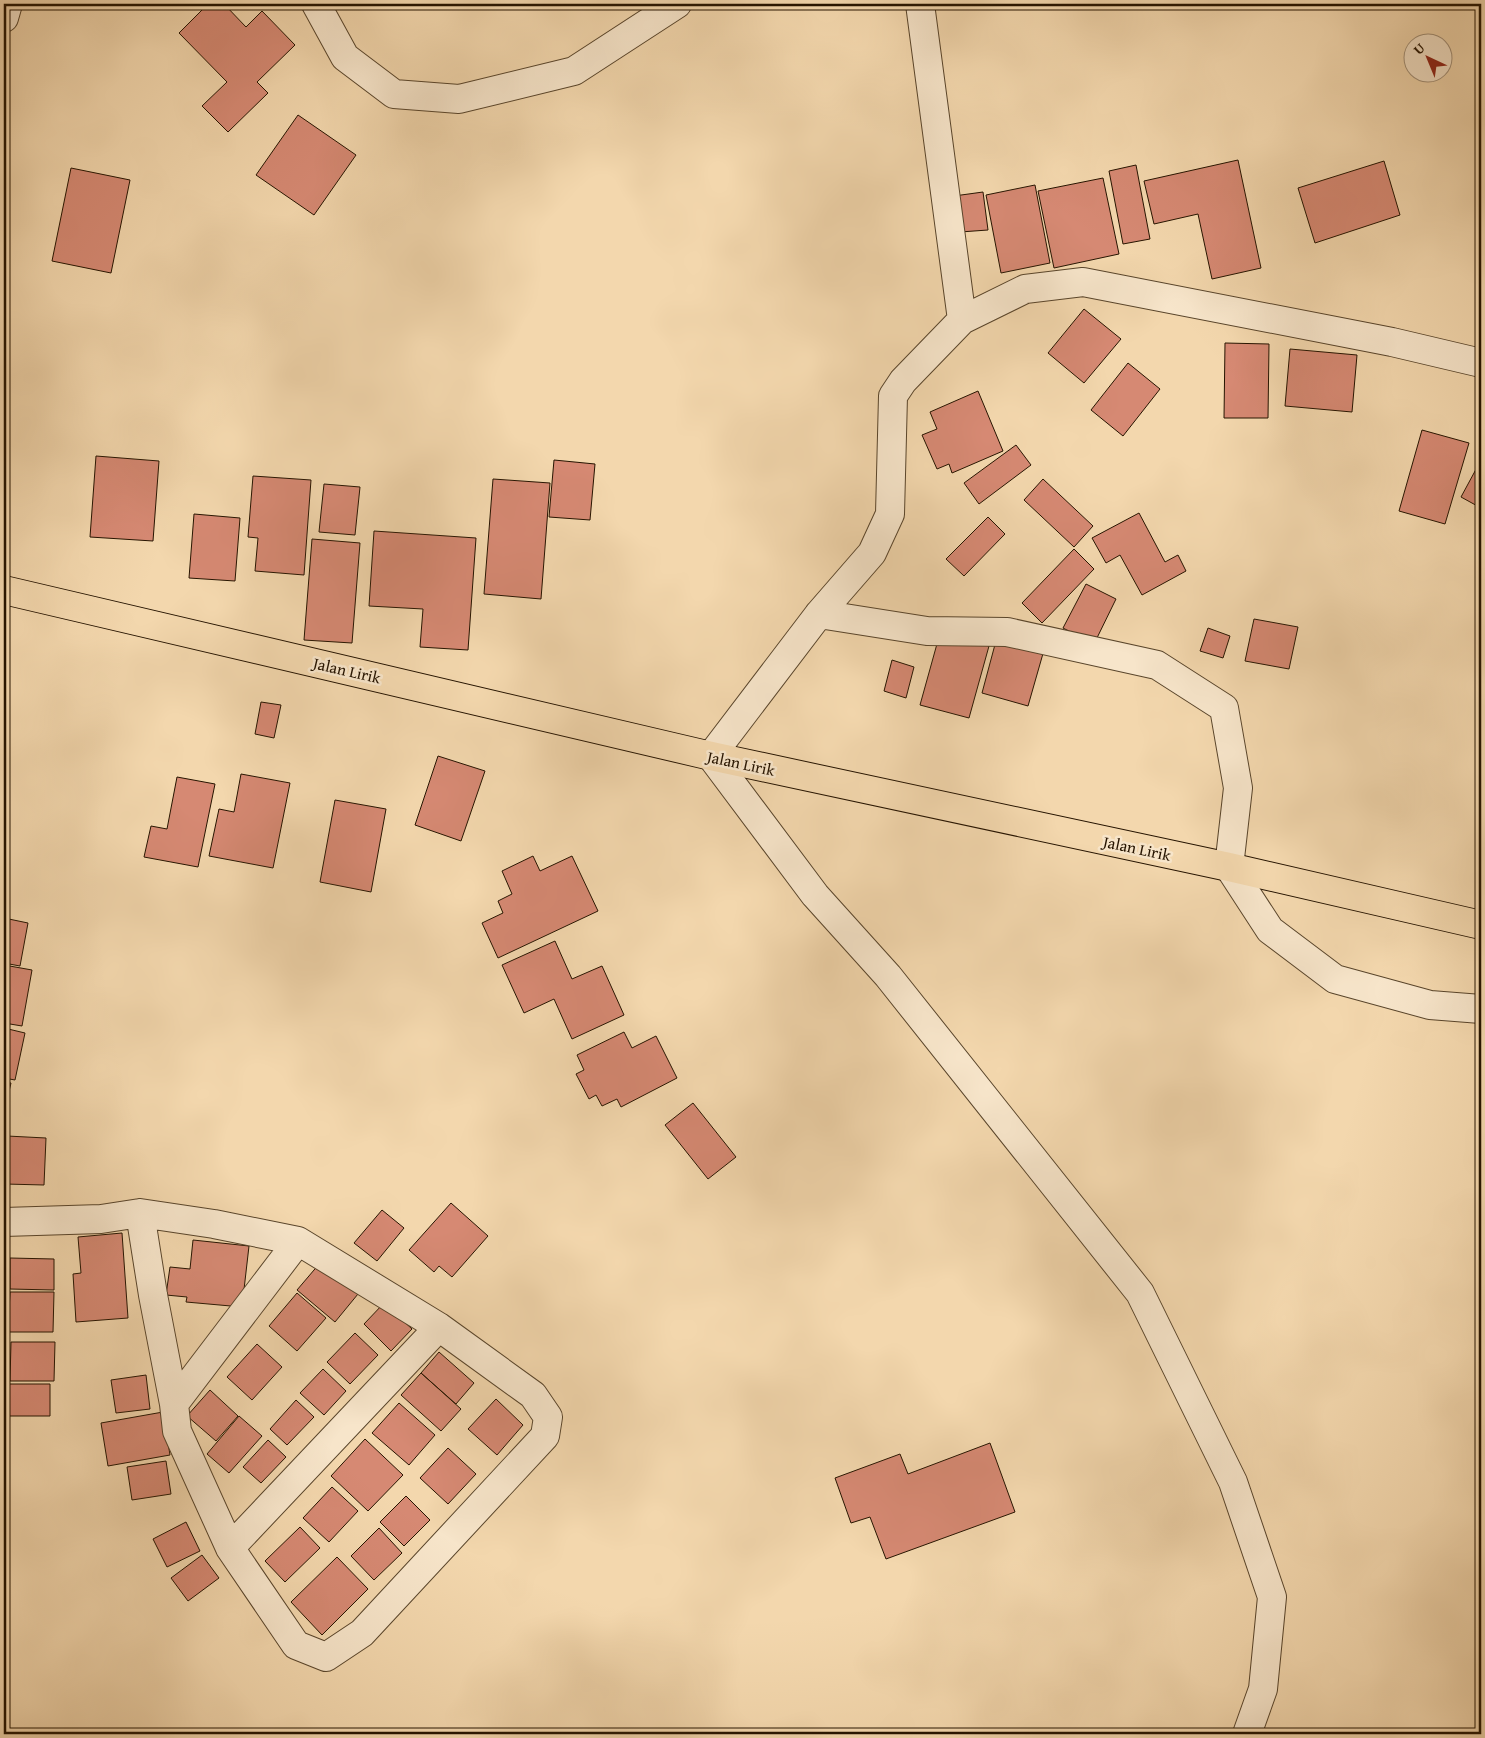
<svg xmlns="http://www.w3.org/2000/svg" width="1485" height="1738" viewBox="0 0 1485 1738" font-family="'Gentium Book Plus',serif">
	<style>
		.building { fill: #d68973; stroke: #261400 }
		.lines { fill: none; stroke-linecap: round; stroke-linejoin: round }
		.minor-casing { stroke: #59452b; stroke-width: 30 }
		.major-casing { stroke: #261400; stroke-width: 30 }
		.minor { stroke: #f7e5ca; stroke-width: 28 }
		.major { stroke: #f3d7ad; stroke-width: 28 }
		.labels { text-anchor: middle; stroke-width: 5; stroke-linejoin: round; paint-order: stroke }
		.street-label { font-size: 16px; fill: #261400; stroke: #f7e5ca }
	</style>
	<rect width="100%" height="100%" fill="#f3d7ad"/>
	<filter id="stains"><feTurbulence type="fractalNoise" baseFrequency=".004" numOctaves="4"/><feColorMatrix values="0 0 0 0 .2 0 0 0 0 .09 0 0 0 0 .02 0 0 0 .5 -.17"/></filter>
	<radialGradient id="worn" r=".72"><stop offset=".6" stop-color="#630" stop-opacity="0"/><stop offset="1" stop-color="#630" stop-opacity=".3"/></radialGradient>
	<!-- building -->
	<path class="building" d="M208,4H224L246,27L262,11L295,45L257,82L268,93L228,132L202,106L227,82L179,33Z
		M298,115L356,155L314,215L256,175Z
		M1238,160L1261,268L1212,279L1198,214L1154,224L1144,181Z
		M1384,161L1400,215L1315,243L1298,188Z
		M1136,165L1150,239L1123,244L1109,171Z
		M71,168L130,180L111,273L52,261Z
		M1103,178L1119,254L1054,268L1038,191Z
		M1035,185L1050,263L1001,273L986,195Z
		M983,192L988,230L960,232L954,196Z
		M1084,309L1121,339L1084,383L1048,353Z
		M1225,343L1269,344L1268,418H1224Z
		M1290,349L1357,355L1352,412L1285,406Z
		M1128,363L1160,389L1123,436L1091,410Z
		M978,391L1003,451L952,473L949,464L937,469L922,435L937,429L930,412Z
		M1422,430L1469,443L1445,524L1399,511Z
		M1016,445L1031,465L979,504L964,483Z
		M96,456L159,461L153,541L90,537Z
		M554,460L595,464L590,520L549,517Z
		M1481,460V508L1461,497Z
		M253,476L311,480L304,575L255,571L258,538L248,537Z
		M493,479L550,483L541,599L484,594Z
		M1043,479L1093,526L1074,547L1024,500Z
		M324,484L360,487L355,535L319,532Z
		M1139,513L1165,562L1178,555L1186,571L1142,595L1120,555L1106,563L1092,538Z
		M194,514L240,518L235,581L189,578Z
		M988,517L1005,534L964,576L946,559Z
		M374,531L476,538L468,650L420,647L423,609L369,606Z
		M312,539L360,543L352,643L304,640Z
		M1074,549L1094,569L1042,623L1022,603Z
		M1086,584L1116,599L1094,644L1063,628Z
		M1254,619L1298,627L1289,669L1245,661Z
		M1208,628L1230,636L1223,658L1200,651Z
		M940,633L989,646L969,718L920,705Z
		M997,637L1044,650L1028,706L982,693Z
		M892,660L914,667L906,698L884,691Z
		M261,702L281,705L274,738L255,734Z
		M438,756L485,771L461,841L415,825Z
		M241,774L290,783L273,868L209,856L219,809L234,812Z
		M177,777L215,784L198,867L144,857L151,826L167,829Z
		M335,800L386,809L371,892L320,882Z
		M533,856L540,871L572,856L598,911L498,958L482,923L503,913L498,901L512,894L502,871Z
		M4,918L28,923L20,966L4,963Z
		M555,941L572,979L602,966L624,1015L572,1039L554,999L524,1013L502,965Z
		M4,965L32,970L22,1026L4,1023Z
		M4,1028L25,1033L15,1080L4,1078Z
		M624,1032L632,1048L656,1036L677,1078L621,1107L617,1099L602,1106L596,1095L589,1099L576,1074L584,1070L577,1055Z
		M4,1082L11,1083L4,1112Z
		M693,1103L736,1157L708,1179L665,1125Z
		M7,1136L46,1138L44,1185L5,1184Z
		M451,1203L488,1236L452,1277L439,1266L434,1272L409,1250Z
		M382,1210L404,1228L377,1261L354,1243Z
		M122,1233L128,1318L76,1322L73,1274L81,1273L78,1237Z
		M193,1240L249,1246L242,1307L186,1302L187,1297L166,1295L170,1267L190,1269Z
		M10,1258L54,1259V1290L10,1289Z
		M320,1263L358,1294L335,1322L297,1290Z
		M10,1292H54L53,1332H8Z
		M297,1293L326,1318L297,1351L269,1326Z
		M384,1303L412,1329L391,1351L364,1324Z
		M355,1333L378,1355L350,1384L327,1362Z
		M11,1342H55L54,1381H10Z
		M257,1344L282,1367L252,1400L227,1377Z
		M439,1352L474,1383L456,1404L421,1373Z
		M323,1369L346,1391L324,1415L300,1393Z
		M421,1373L461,1409L441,1431L401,1395Z
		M146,1375L150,1409L116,1413L111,1380Z
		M8,1384H50V1416H7Z
		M210,1390L238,1416L216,1441L187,1416Z
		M496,1399L523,1425L497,1455L468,1429Z
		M296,1400L314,1417L287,1445L270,1429Z
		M399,1403L435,1435L409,1465L372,1433Z
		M163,1412L170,1455L108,1466L101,1423Z
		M239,1416L262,1436L229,1473L207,1454Z
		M365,1439L403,1475L368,1511L331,1476Z
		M268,1440L286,1457L261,1483L243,1467Z
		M990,1443L1015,1512L886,1559L870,1517L851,1523L835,1478L900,1454L908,1474Z
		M448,1448L476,1474L448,1504L420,1478Z
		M166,1461L171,1494L132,1500L127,1467Z
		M332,1487L358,1511L329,1542L303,1518Z
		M406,1496L430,1520L404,1546L380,1522Z
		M186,1522L200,1551L167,1567L153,1539Z
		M300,1527L320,1548L285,1582L265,1561Z
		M379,1528L402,1553L374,1580L351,1556Z
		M202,1555L219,1578L188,1601L171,1578Z
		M337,1557L368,1589L322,1635L291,1602Z"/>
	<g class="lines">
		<defs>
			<path id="minor" d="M316,4L345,57L394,94L459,99L574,71L677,4
				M920,4L962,320
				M4,18L8,4
				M819,614L927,631L1007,632L1157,665L1224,708L1238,788L1229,867L1270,930L1335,979L1430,1005L1481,1009
				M4,1222L101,1219L140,1213L214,1224L298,1241L439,1327L533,1395L548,1417L545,1436L362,1633L326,1657L296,1645L230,1548L177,1431L174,1404L153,1295L140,1213
				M174,1404L298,1241
				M230,1548L439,1327
				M1247,1734L1263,1689L1272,1597L1233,1482L1140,1293L888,976L815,895L711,756L819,614L872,553L890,514L893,396L903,381L962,320L1025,289L1083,282L1392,342L1481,363"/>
			<path id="major" d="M4,590L711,756L1229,867L1481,925"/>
		</defs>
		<!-- minor casing -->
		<use href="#minor" class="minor-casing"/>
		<!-- major casing -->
		<use href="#major" class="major-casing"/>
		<!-- minor -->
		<use href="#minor" class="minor"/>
		<!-- major -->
		<use href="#major" class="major"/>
	</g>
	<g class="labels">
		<!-- street labels -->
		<g class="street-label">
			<text transform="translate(347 670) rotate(13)" y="6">Jalan Lirik</text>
			<text transform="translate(741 763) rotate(12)" y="6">Jalan Lirik</text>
			<text transform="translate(1137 848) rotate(12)" y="6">Jalan Lirik</text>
		</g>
	</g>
	<!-- margin -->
	<rect width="1485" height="1738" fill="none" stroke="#f3d7ad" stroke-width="20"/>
	<rect x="5" y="5" width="1475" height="1728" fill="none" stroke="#261400" stroke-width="2.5"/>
	<rect x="10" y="10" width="1465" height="1718" fill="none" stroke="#261400"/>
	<!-- north arrow -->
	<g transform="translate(1428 58) rotate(316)"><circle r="24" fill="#f7e5ca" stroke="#a39179"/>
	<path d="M0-4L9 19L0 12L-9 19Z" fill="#8f2418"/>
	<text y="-8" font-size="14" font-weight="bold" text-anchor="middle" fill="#261400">U</text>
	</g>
	<rect width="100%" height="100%" filter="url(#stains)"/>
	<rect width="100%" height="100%" fill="url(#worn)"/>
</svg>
